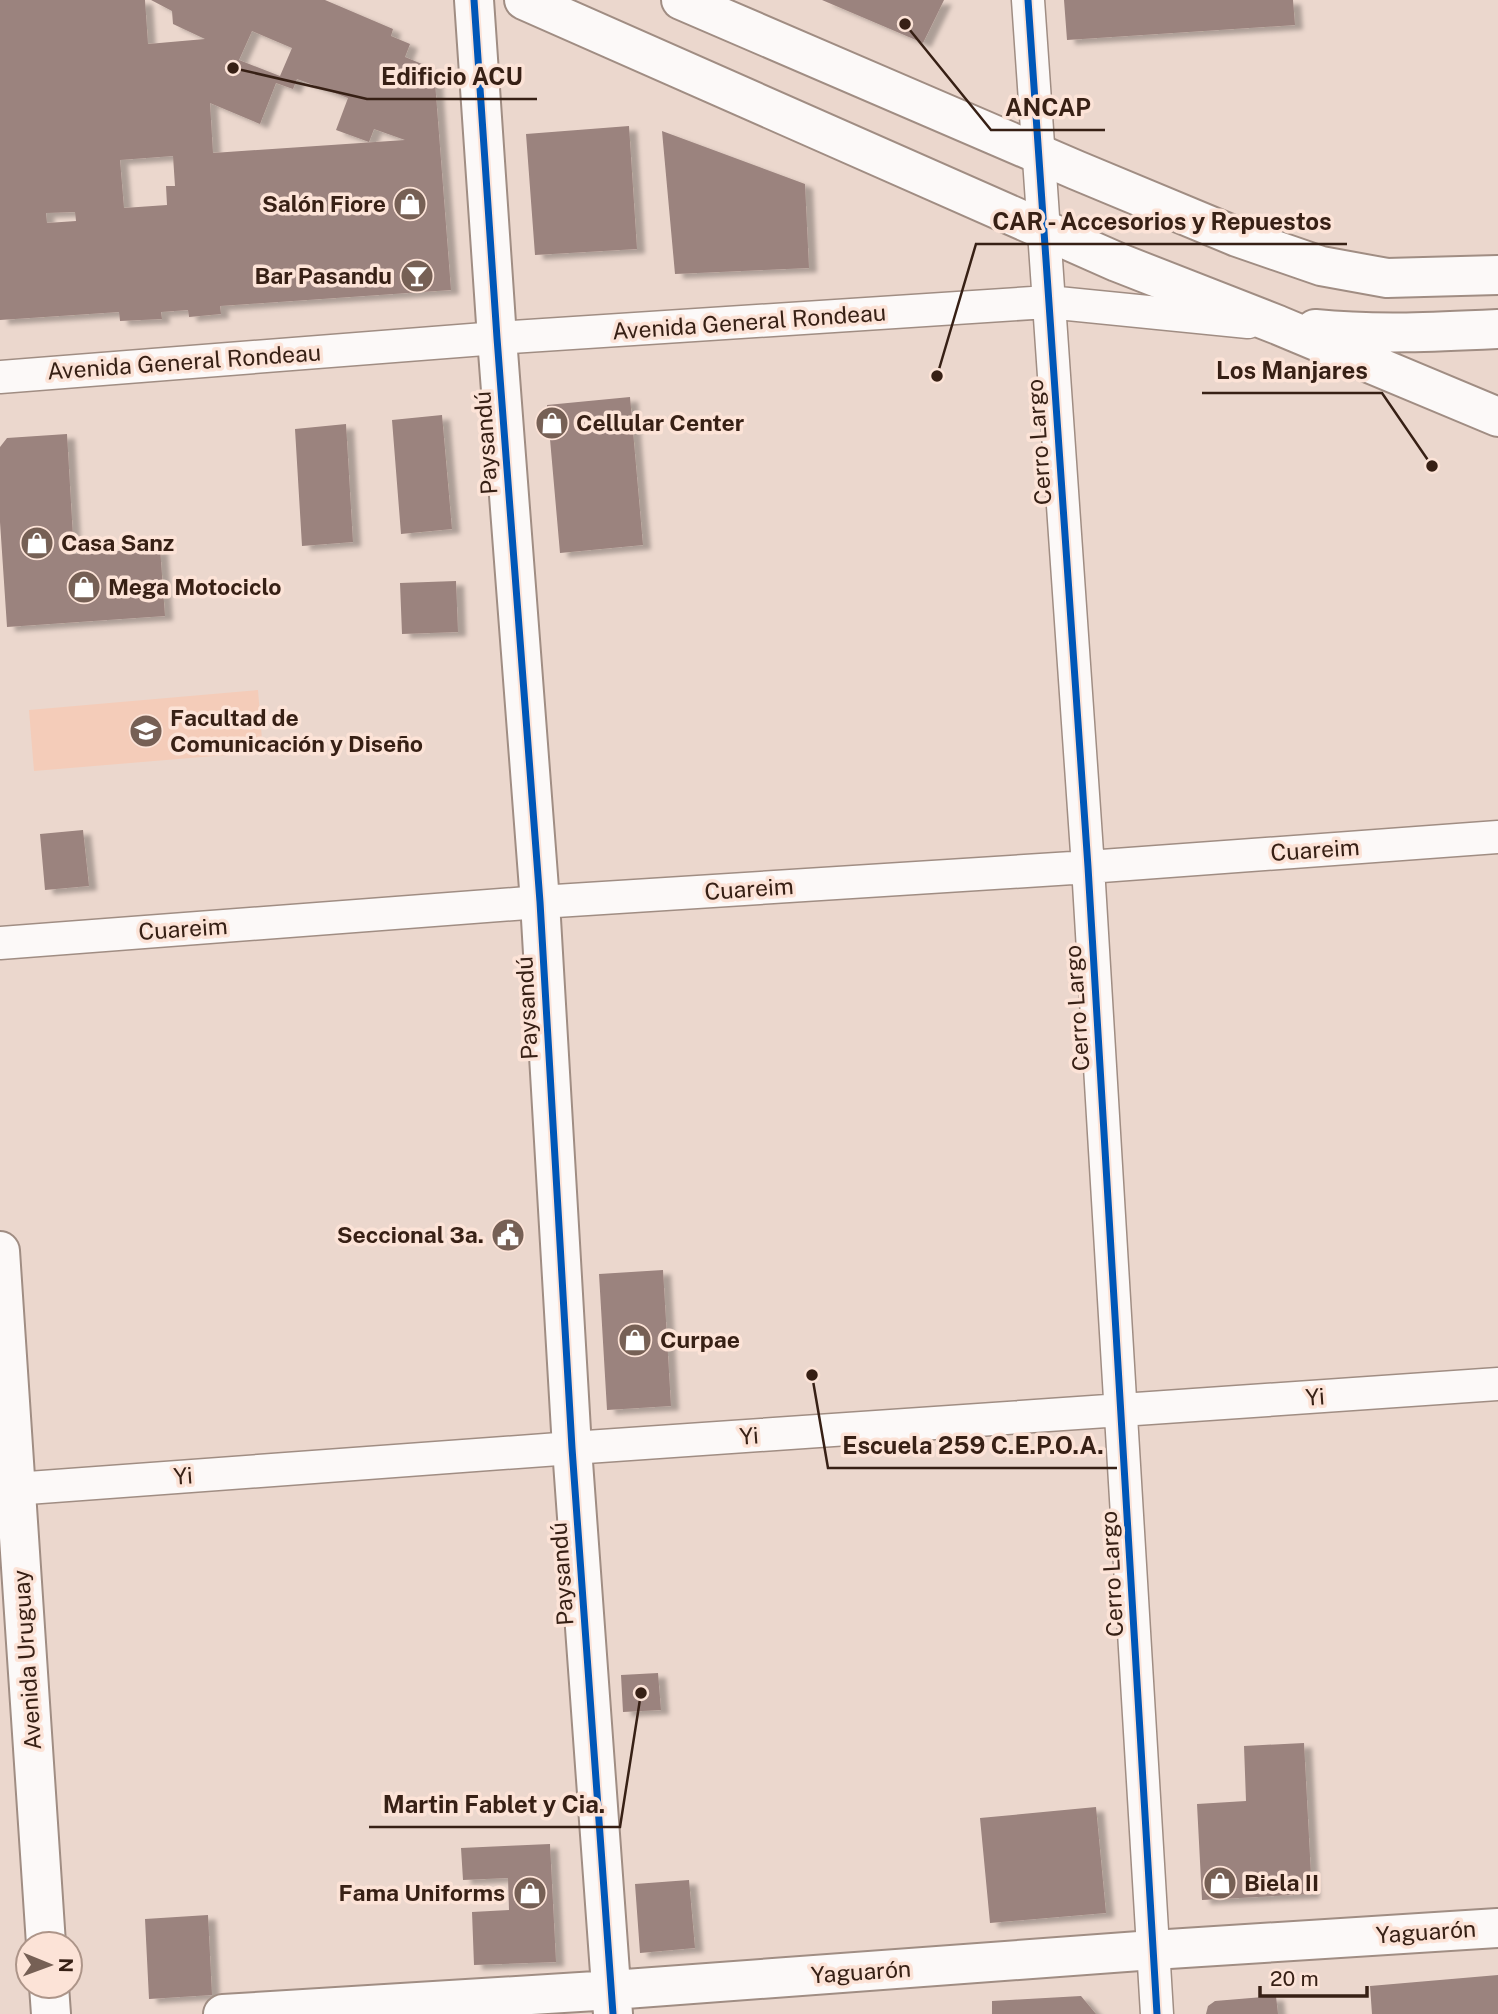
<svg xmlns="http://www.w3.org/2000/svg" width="1498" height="2014" viewBox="0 0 1498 2014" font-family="'Public Sans',sans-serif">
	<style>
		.built { fill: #f4ccb9 }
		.building { fill: #9b837e; fill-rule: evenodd; filter: url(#shadow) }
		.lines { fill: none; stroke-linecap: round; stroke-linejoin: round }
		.street-casing { stroke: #a08d83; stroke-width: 35 }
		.secondary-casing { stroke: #a08d83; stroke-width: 42 }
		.street { stroke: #fcf9f8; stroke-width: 32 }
		.secondary { stroke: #fcf9f8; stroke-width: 38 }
		.cycleway-casing { stroke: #fce3d7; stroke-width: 11 }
		.cycleway { stroke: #0057b8; stroke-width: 7 }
		.labels { text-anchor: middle; stroke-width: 7; stroke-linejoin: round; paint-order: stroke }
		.poi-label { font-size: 23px; font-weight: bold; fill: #372015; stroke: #fce3d7; text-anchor: start }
		.street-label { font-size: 23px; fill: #372015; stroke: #fce3d7 }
		.leader { fill: none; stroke: #372015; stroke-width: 2.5 }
		.callout-dot { fill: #372015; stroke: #fce3d7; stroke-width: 2.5 }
		.callout-label { font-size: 24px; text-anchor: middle; font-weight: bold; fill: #372015; stroke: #fce3d7; stroke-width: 7; stroke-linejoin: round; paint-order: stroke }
	</style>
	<defs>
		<filter id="shadow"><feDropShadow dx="8" dy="4.5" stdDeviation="2" flood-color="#0004"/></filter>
	</defs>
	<rect width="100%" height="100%" fill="#ebd7cd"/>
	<!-- built -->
	<path class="built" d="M258,690L263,752L34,771L29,710Z"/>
	<!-- building -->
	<path class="building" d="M0,0H145L148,44L205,39L173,24L172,11L151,0H325L393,29L391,36L410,44L405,57L434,69L451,290L220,306L221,314L189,317L188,310L161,312L162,319L120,321L119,312L0,320ZM252,31L292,48L280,76L239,60ZM297,79L348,98L336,130L369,142L374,129L405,140L213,153L210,103L260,124L276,83L293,89ZM173,156L175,186H166L167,205L124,208L120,160ZM75,212L76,221L47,223L46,213Z
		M822,0H944L923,43Z
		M1064,0H1293L1295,25L1067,40Z
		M629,126L637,249L535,255L526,134Z
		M662,131L805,184L809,268L675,274Z
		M630,397L643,545L560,553L547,405Z
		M442,415L452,529L401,534L392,420Z
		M346,424L353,542L302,546L295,429Z
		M67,434L74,554L160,548L165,616L7,627L0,522V447L7,438Z
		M456,581L458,632L402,634L400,583Z
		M83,830L89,886L45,890L40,834Z
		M663,1270L671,1406L607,1410L599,1274Z
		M658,1673L661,1710L623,1712L621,1675Z
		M1304,1743L1312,1894L1202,1900L1197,1804L1246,1801L1244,1746Z
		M1096,1807L1106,1913L990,1923L980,1818Z
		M550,1844L556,1962L474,1965L472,1912L509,1910L508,1878L463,1880L461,1848Z
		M689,1880L695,1948L640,1953L635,1884Z
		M208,1915L212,1995L149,1999L145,1919Z
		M1498,1975V2014H1372L1370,1986Z
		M1081,1996L1096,2014H992V2001Z
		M1276,1996L1278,2014H1206L1208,2006L1215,2001Z"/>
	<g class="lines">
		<defs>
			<path id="street" d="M1028,0L1088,867L1157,2014
				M0,377L497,338L1048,302L1248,322
				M0,943L540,902L1088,867L1498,837
				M0,1490L572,1448L1498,1384"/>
			<path id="secondary" d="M474,0L497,338L540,902L572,1448L613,2014
				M524,0L1117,262L1278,325L1498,417
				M681,0L1076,170L1237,237L1321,266L1387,278L1498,275
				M1315,329C1376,335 1437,332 1498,329
				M0,1251L46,1944
				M49,1986L51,2014
				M223,2014L612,1990L1153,1950L1498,1928"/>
		</defs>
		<!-- street casing -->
		<use href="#street" class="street-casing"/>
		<!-- secondary casing -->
		<use href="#secondary" class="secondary-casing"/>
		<!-- street -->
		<use href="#street" class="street"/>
		<!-- secondary -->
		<use href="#secondary" class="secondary"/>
		<defs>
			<path id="cycleway" d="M474,0L497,338L540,902L572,1448L613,2014
				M1028,0L1088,867L1157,2014"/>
		</defs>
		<!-- cycleway casing -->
		<use href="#cycleway" class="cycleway-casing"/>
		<!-- cycleway -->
		<use href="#cycleway" class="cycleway"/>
	</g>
	<!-- icons -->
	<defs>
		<symbol id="shop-disc" viewBox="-11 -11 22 22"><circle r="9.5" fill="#766055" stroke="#fce3d7"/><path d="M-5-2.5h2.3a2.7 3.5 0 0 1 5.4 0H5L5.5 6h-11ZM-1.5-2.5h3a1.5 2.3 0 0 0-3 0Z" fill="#fff"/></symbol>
		<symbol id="bar-disc" viewBox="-11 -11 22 22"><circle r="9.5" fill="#766055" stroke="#fce3d7"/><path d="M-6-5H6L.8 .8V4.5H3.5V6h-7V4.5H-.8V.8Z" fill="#fff"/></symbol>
		<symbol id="university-disc" viewBox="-11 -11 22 22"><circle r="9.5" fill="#766055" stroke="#fce3d7"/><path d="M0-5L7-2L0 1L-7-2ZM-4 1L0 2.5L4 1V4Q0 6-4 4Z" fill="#fff"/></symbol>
		<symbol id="civic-disc" viewBox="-11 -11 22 22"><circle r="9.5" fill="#766055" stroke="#fce3d7"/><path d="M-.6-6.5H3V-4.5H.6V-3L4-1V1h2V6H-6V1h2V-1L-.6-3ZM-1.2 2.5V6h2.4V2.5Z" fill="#fff"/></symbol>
	</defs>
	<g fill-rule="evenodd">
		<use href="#shop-disc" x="391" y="185" width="38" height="38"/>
		<use href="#bar-disc" x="398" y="257" width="38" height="38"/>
		<use href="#shop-disc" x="533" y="404" width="38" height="38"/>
		<use href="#shop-disc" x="18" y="524" width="38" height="38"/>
		<use href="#shop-disc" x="65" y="568" width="38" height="38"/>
		<use href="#university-disc" x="127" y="712" width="38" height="38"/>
		<use href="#civic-disc" x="489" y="1216" width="38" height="38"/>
		<use href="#shop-disc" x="616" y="1321" width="38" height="38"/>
		<use href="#shop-disc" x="1201" y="1864" width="38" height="38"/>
		<use href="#shop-disc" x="511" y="1874" width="38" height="38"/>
	</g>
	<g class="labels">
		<!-- poi labels -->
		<g class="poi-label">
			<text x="386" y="212" text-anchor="end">Salón Fiore</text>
			<text x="392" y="284" text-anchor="end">Bar Pasandu</text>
			<text x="576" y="431">Cellular Center</text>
			<text x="61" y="551">Casa Sanz</text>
			<text x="108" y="595">Mega Motociclo</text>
			<text x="170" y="726">Facultad de<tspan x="170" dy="26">Comunicación y Diseño</tspan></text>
			<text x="484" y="1243" text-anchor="end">Seccional 3a.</text>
			<text x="660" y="1348">Curpae</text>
			<text x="1244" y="1891">Biela II</text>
			<text x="505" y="1901" text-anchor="end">Fama Uniforms</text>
		</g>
		<!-- street labels -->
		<g class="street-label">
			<text transform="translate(749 322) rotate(-4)" y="8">Avenida General Rondeau</text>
			<text transform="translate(184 362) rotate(-4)" y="8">Avenida General Rondeau</text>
			<text transform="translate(1039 442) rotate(-94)" y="8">Cerro Largo</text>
			<text transform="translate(486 443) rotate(-94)" y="8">Paysandú</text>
			<text transform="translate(1315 850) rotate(-4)" y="8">Cuareim</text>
			<text transform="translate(749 889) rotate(-4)" y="8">Cuareim</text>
			<text transform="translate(183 929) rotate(-4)" y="8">Cuareim</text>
			<text transform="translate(527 1008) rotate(-93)" y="8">Paysandú</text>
			<text transform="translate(1077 1008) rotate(-94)" y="8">Cerro Largo</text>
			<text transform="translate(1315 1397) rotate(-4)" y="8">Yi</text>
			<text transform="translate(749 1436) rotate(-4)" y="8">Yi</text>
			<text transform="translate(183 1476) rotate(-4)" y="8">Yi</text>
			<text transform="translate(562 1574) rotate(-94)" y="8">Paysandú</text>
			<text transform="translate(1112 1574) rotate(-93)" y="8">Cerro Largo</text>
			<text transform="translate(27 1660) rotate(-94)" y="8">Avenida Uruguay</text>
			<text transform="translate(1426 1932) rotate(-4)" y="8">Yaguarón</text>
			<text transform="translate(861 1972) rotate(-4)" y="8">Yaguarón</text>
		</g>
	</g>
	<!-- callouts -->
	<path class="leader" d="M233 68L367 99H537M905 24L991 130H1105M937 376L976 244H1347M1432 466L1382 393H1202M812 1375L828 1468H1117M641 1693L620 1827H369"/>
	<g class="callout-dot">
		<circle cx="233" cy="68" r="7"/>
		<circle cx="905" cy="24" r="7"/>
		<circle cx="937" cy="376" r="7"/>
		<circle cx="1432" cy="466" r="7"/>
		<circle cx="812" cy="1375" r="7"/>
		<circle cx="641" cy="1693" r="7"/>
	</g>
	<g class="callout-label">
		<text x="452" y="85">Edificio ACU</text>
		<text x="1048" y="116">ANCAP</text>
		<text x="1162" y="230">CAR - Accesorios y Repuestos</text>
		<text x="1292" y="379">Los Manjares</text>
		<text x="973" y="1454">Escuela 259 C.E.P.O.A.</text>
		<text x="494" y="1813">Martin Fablet y Cia.</text>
	</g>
	<!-- north arrow -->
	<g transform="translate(49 1965) rotate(91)"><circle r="33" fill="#fce3d7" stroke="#ad9589" stroke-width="2"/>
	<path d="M0-5L12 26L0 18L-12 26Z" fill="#766055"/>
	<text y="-10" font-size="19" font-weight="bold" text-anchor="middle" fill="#372015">N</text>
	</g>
	<!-- scale -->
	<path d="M1260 1986v10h107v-10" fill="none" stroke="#372015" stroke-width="3.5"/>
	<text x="1270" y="1986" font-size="21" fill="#372015" stroke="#fce3d7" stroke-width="5" paint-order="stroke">20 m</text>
</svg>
